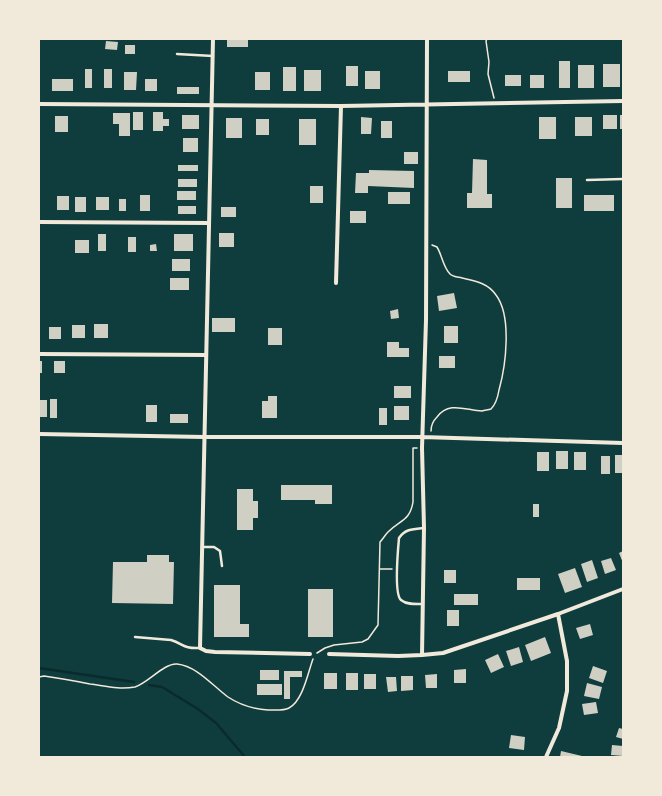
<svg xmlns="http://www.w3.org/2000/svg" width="662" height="796" viewBox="0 0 662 796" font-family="'PT Sans Narrow',sans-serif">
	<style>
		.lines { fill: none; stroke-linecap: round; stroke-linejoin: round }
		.stream { stroke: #0a2a2b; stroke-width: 2.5 }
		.building { fill: #cfcfc3 }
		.path { stroke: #f1e9da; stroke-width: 1.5 }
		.service { stroke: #f1e9da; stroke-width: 2.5 }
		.minor { stroke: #f1e9da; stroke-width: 4 }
	</style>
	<rect width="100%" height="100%" fill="#0f3d3e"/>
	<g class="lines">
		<!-- stream -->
		<path class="stream" d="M39,668L134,682
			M149,685L162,687L198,709L216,723L245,757"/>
	</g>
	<!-- building -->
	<path class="building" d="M227,39H248V47H227Z
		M106,41L118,42L117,50L105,49Z
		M125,45H135V54H125Z
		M559,61H570V88H559Z
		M603,64H620V87H603Z
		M578,65H594V88H578Z
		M346,66H358V86H346Z
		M283,67H296V91H283Z
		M85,69H92V88H85Z
		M104,69H112V88H104Z
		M304,70H321V91H304Z
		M365,71H380V89H365Z
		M448,71H470V82H448Z
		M124,72H137L136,90H124Z
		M255,72H270V90H255Z
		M505,75H521V86H505Z
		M530,75H544V88H530Z
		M52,79H73V91H52Z
		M145,79H157V91H145Z
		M177,87H199V94H177Z
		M133,112H143V130H133Z
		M153,112H163V119H169V126H163V131H153Z
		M113,113H130V136H119V124H113Z
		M182,115H199V129H182Z
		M603,115H617V129H603Z
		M620,115H623V129H620Z
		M55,116H68V132H55Z
		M361,117L372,118L371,134H361Z
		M539,117H556V139H539Z
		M575,117H592V136H575Z
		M226,118H242V138H226Z
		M256,119H269V135H256Z
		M299,119H316V145H299Z
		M381,121H392V138H381Z
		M183,138H198V152H183Z
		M404,152H418V164H404Z
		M473,159L487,160V194H492V208H467V193H472Z
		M178,165H198V171H178Z
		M369,170L414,171V188L368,186V193H355L356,173H369Z
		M556,178H572V208H556Z
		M178,179H197V187H178Z
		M310,186H323V203H310Z
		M177,191H196V200H177Z
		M388,192H410V204H388Z
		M140,195H150V211H140Z
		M584,195H614V211H584Z
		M57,196H69V210H57Z
		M75,197H86V212H75Z
		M96,197H109V210H96Z
		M119,199H126V211H119Z
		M178,206H196V214H178Z
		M221,207H236V217H221Z
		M350,211H366V223H350Z
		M219,233H234V247H219Z
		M98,234H106V251H98Z
		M174,234H193V251H174Z
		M128,237H136V252H128Z
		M75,240H89V253H75Z
		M156,244L157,251H150V245Z
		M172,259H190V271H172Z
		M170,278H189V290H170Z
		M454,293L457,308L439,311L437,296Z
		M398,309L399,318L391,319L390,311Z
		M212,318H235V332H212Z
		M94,324H108V338H94Z
		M72,325H85V338H72Z
		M444,326H458V343H444Z
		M49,327H61V339H49Z
		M268,328H282V345H268Z
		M387,342H399V348H409V357H387Z
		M439,356H455V368H439Z
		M39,361H42V373H39Z
		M54,361H65V373H54Z
		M394,386H411V398H394Z
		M268,396H277V418H262V401H268Z
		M50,399H57V418H50Z
		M39,400H47V417H39Z
		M146,405H157V422H146Z
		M394,406H409V420H394Z
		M379,408H387V425H379Z
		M170,414H188V423H170Z
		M556,451H568V469H556Z
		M537,452H549V471H537Z
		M574,452H586V470H574Z
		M615,455H623V473H615Z
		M601,456H610V474H601Z
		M281,485H332V504H315V500H281Z
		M237,489H253V501H258V518H253V530H237Z
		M533,504H539V517H533Z
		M623,551V563L619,553Z
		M147,555H169V562H174L173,604L112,603L113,562H147Z
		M611,558L616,570L605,574L601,561Z
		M592,560L598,578L587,582L581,564Z
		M575,568L582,587L565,593L558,574Z
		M444,570H456V583H444Z
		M517,578H540V590H517Z
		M214,585H240V624H249V637H214Z
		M308,589H333V637H308Z
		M454,594H478V605H454Z
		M447,610H459V626H447Z
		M590,624L593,635L580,639L576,628Z
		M545,637L551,653L531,661L525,645Z
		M519,647L523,662L511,666L506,651Z
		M498,654L504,667L491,673L485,660Z
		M593,666L607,671L603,683L589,678Z
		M466,669V683H454V670Z
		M260,670H279V680H260Z
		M284,671H302V677H290V699H284Z
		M324,673H337V689H324Z
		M346,673H358V690H346Z
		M364,674H376V689H364Z
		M437,674V688H426L425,675Z
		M401,676H413V690L401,691Z
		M386,677H396L397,691L388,692Z
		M587,683L602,687L599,699L584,696Z
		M257,684H282V695H257Z
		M596,702L598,713L584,715L582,704Z
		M619,728L623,729V739L616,737Z
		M511,735L525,737L524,750L509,748Z
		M612,745L623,746V756L611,755Z
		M561,751L582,756V757H560Z"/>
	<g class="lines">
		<!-- path -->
		<path class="path" d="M487,39L486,41L489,62L488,74L494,98
			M431,431C431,426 433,421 437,417C449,401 465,410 482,411C485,410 488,410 491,409C496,404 498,396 499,390C506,365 512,316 496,295C488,283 475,281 462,278C458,277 453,277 450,274C443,267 442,255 437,247L432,245
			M380,569H392
			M317,653L325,648L334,645L362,642L368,639L378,625L380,542C383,539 385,535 388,532C400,520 410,521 413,502V448H417
			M39,677L44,676C59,678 75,681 90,684C105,686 119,690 135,687C148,683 164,663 177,664C197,666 213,686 228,697C240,705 254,709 268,710C275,710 283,711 289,708C303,701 308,672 313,659"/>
		<!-- service -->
		<path class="service" d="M177,54L213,56
			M587,180L623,179
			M202,547H214L220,551L222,566
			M423,604C416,604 407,605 401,600C394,594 398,549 399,538C405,529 413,529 424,528
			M135,637L171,640C184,644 183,649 200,648"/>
		<!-- minor -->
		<path class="minor" d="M213,39L200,648L206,651L215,652L310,654
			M39,104L341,106L623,101
			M39,222L209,223
			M336,283L341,106
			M39,354L206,355
			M39,434L204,437H422L623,443
			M329,654L398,656L422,655L443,653L558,614L623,589
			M422,655L424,528L422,448L426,320L427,39
			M546,757L559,728L567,691V661L558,614"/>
	</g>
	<!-- border -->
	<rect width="662" height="796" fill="none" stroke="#f1e9da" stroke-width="80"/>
</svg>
